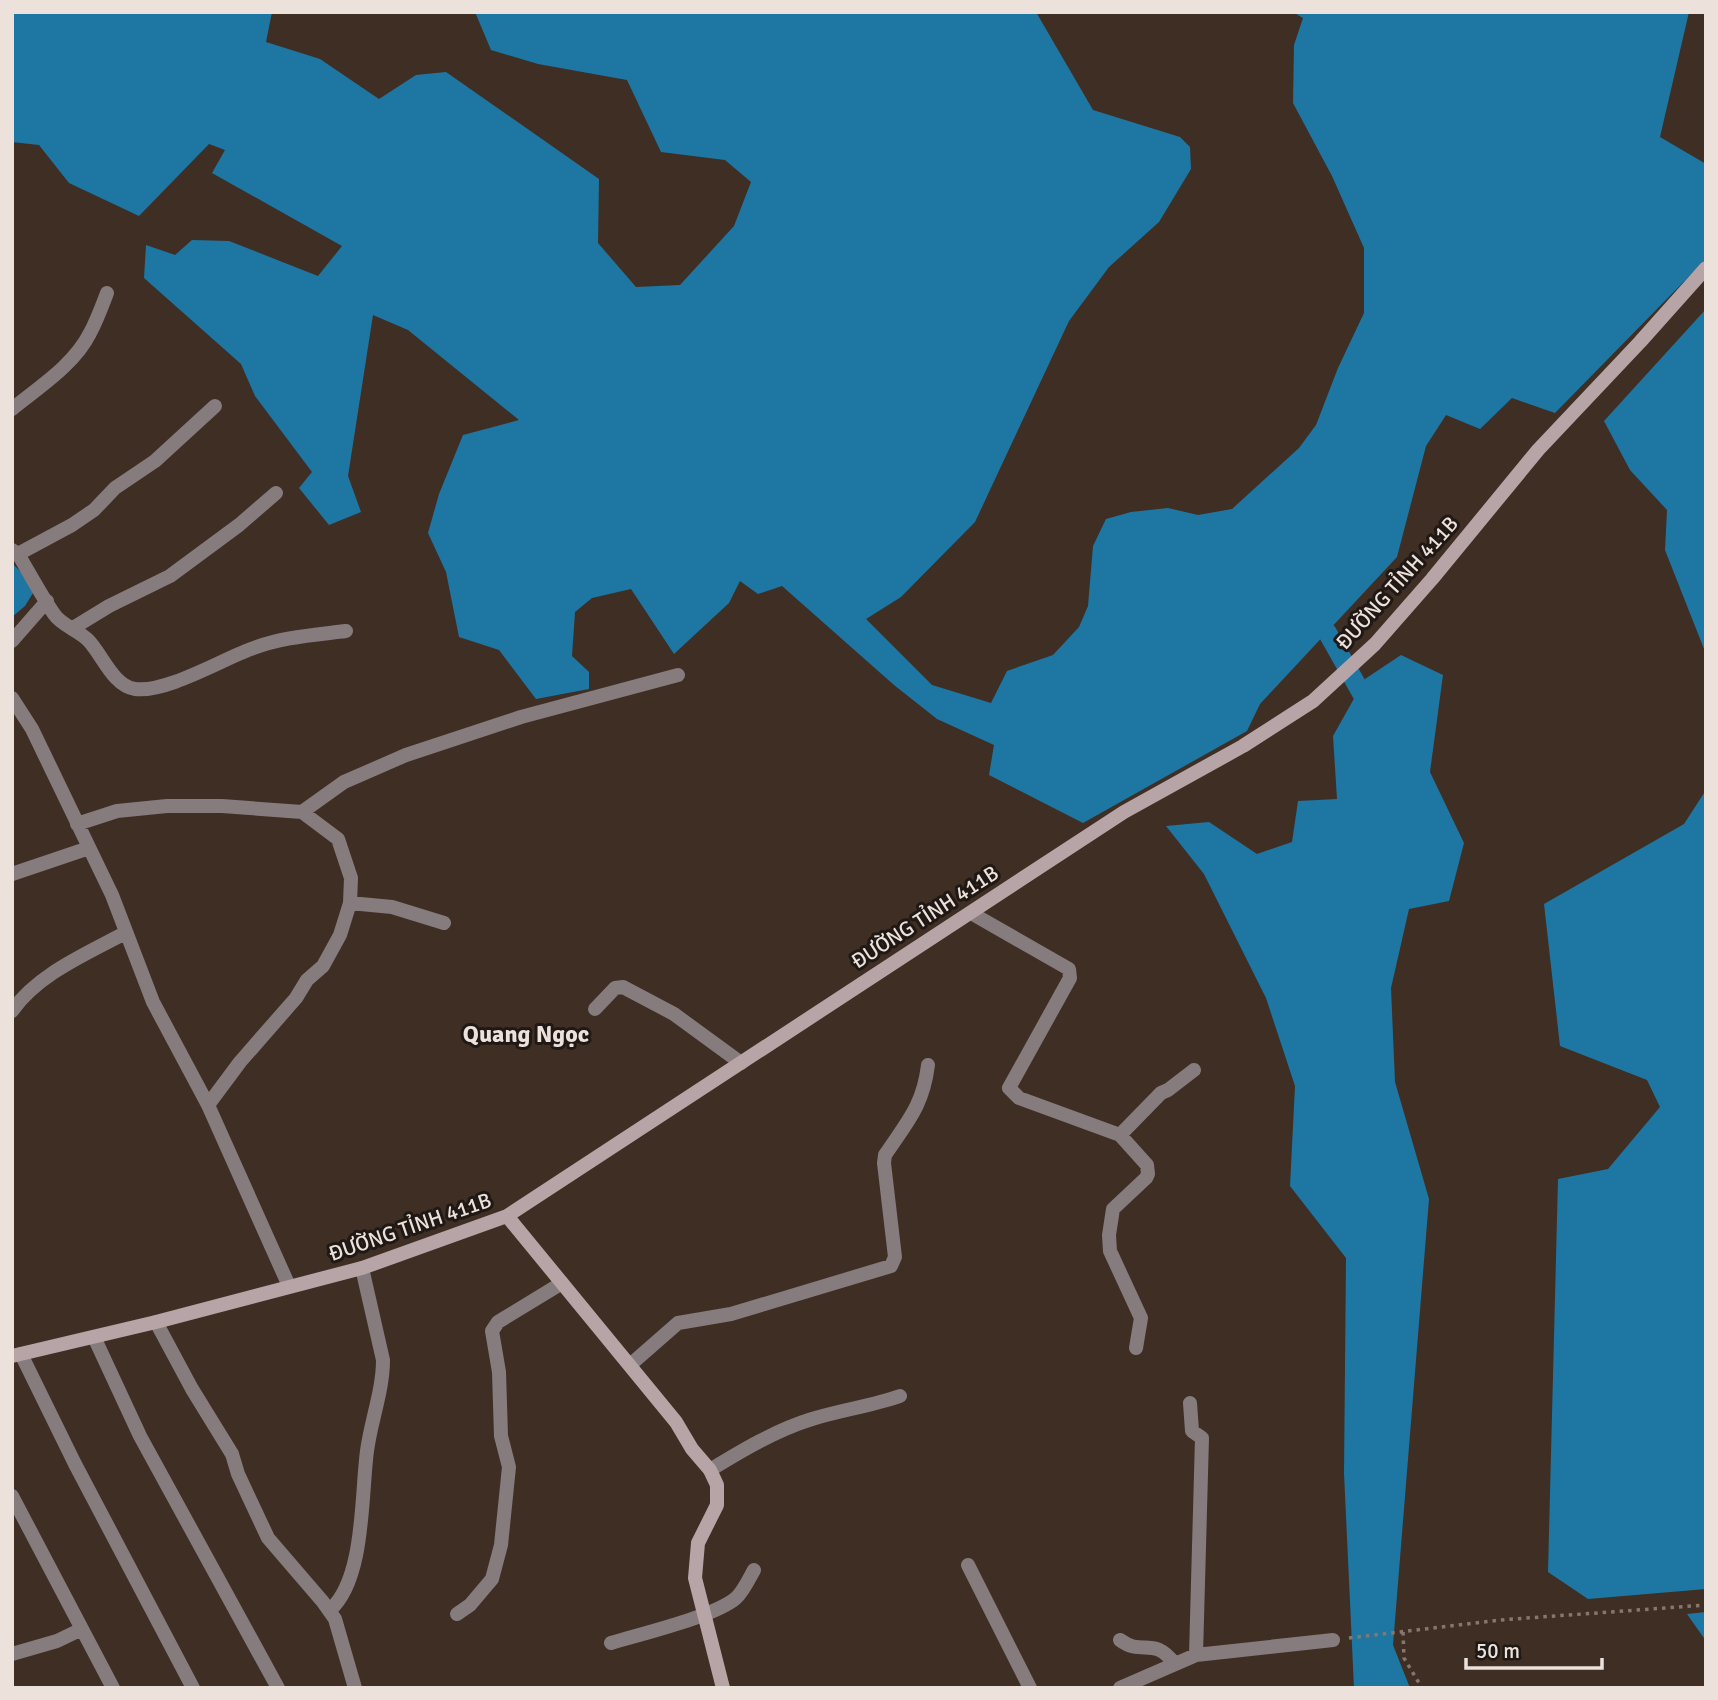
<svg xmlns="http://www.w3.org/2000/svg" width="1718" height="1700" viewBox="0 0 1718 1700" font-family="Signika,sans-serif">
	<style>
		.water { fill: #1e77a3 }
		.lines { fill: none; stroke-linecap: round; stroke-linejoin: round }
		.canal { stroke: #1e77a3; stroke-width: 19 }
		.path { stroke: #85776e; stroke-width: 3.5; stroke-dasharray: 3.5 5; stroke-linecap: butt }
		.street { stroke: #867b7d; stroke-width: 14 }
		.secondary { stroke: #b6a4a7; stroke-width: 14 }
		.labels { text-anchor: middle; stroke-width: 6; stroke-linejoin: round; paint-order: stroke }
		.street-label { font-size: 21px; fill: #ece1db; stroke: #201814 }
		.quarter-label { font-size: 24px; font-weight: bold; fill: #ece1db; stroke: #201814 }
	</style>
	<rect width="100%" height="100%" fill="#3f2e24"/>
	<!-- water -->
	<path class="water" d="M12,12H272L266,42L320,59L379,99L416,75L446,72L599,179L598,243L636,287L680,285L734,226L751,182L725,160L661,152L627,80L538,64L491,50L475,12H1036L1093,110L1180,137L1190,147L1191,169L1159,222L1109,267L1069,321L975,522L901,597L866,619L932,685L991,703L1007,671L1053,655L1079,627L1088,606L1093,546L1106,519L1131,512L1168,508L1198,515L1232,509L1299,448L1316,425L1338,368L1364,313V248L1332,176L1293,103L1294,45L1303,18L1293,12H1689L1660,137L1706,164V259L1555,413L1512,398L1480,429L1446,415L1426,446L1397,557L1260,704L1247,731L1083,823L989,775L994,745L937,719L894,685L782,586L758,594L740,581L729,603L674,654L631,589L592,598L575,612L572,656L589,672V689L536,699L499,650L459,637L446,572L428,533L439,494L463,435L519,420L408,330L373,315L348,476L361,512L329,525L299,488L312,472L255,396L241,364L144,278L146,245L175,255L192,240L229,241L318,276L342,246L212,173L225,150L209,144L139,216L69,183L39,145L12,142Z
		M1706,309V654L1665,550L1667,510L1630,470L1604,421Z
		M12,563L29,580L33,593L25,606L12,617Z
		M1401,655L1443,675L1430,772L1464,843L1449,901L1409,909L1391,988L1395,1082L1429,1199L1393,1645L1410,1688H1354L1344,1473L1346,1258L1290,1186L1295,1086L1266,998L1204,874L1166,826L1209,822L1257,854L1292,842L1298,801L1337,799L1333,736L1365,679Z
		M1706,790V1589L1588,1599L1548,1572L1558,1179L1608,1169L1660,1107L1647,1080L1560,1046L1544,904L1684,824Z
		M1706,1612V1641L1687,1614Z"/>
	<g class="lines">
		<!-- canal -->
		<path class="canal" d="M1327,632L1371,710"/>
		<!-- path -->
		<path class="path" d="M1403,1632L1404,1658L1422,1688
			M1349,1638L1500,1620L1706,1605"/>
		<!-- street -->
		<path class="street" d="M12,409C39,387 74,365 90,333C97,320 102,306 107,293
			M12,550L18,554C30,574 41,595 54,614C61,625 78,630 88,640C102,654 113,686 135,689C166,693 221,660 251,649C281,637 314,635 346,631
			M18,554L72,525L94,510L115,488L155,461L215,406
			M73,628L109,606L170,576L239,525L276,493
			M12,641L47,601
			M12,698L32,729L112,895L153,1002L208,1105L289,1286
			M302,812L344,782L406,755L521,717L678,675
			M77,824L117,811L167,806H222L302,812L338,839L351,878L350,903L340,935L323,966L307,980L296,998L240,1062L208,1105
			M12,874L89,848
			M350,903L392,907L444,923
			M971,913L1069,969L1070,978L1009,1088L1019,1098L1120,1135L1147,1165L1148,1174L1146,1178L1113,1209L1109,1235L1110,1251L1141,1318L1136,1348
			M595,1009L615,988L623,987L674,1014L741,1063
			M12,1011C38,974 86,954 125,933
			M1120,1135L1161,1093L1168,1090L1194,1070
			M156,1322L192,1389L232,1454L238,1474L268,1538L323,1602L335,1619L355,1688
			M94,1337L140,1436L278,1688
			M21,1354L75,1464L193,1688
			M630,1365L678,1323L731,1314L891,1266L895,1257L884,1163L885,1155C907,1122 923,1106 928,1065
			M1190,1403L1192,1431L1202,1438L1196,1655
			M710,1470C741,1451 776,1430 812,1419C841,1410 871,1406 900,1396
			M12,1496L113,1688
			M968,1565L1030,1688
			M330,1610C365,1579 361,1495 367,1451C371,1420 383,1391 383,1360L362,1268
			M457,1614L470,1605L492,1579L501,1545L509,1467L501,1436L499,1372L492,1331L498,1322L562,1283
			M1120,1640C1143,1657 1153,1635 1175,1664
			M611,1643C640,1634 716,1616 736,1598C743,1592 749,1579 754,1570
			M12,1654L57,1641L82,1629
			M1120,1688L1196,1655L1333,1640"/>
		<!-- secondary -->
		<path class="secondary" d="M507,1216L676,1422L692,1449L710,1470L717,1485V1505L698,1543L695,1578L723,1688
			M12,1356L156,1322L362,1268L507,1216L1124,812L1243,746L1313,701L1375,644L1432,579L1538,450L1640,342L1706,268"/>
	</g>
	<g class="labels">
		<!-- street labels -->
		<g class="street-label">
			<text transform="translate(1397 583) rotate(-48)" y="7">ĐƯỜNG TỈNH 411B</text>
			<text transform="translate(925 917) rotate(-33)" y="7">ĐƯỜNG TỈNH 411B</text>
			<text transform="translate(410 1227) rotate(-19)" y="7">ĐƯỜNG TỈNH 411B</text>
		</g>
		<!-- quarter labels -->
		<g class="quarter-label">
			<text x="526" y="1042">Quang Ngọc</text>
		</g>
	</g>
	<!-- border -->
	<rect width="1718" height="1700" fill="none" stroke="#ece1db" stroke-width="28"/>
	<!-- scale -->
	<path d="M1466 1658v10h136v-10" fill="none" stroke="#ece1db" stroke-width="3.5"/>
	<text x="1476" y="1658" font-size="21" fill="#ece1db" stroke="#201814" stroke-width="5" paint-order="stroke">50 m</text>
</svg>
